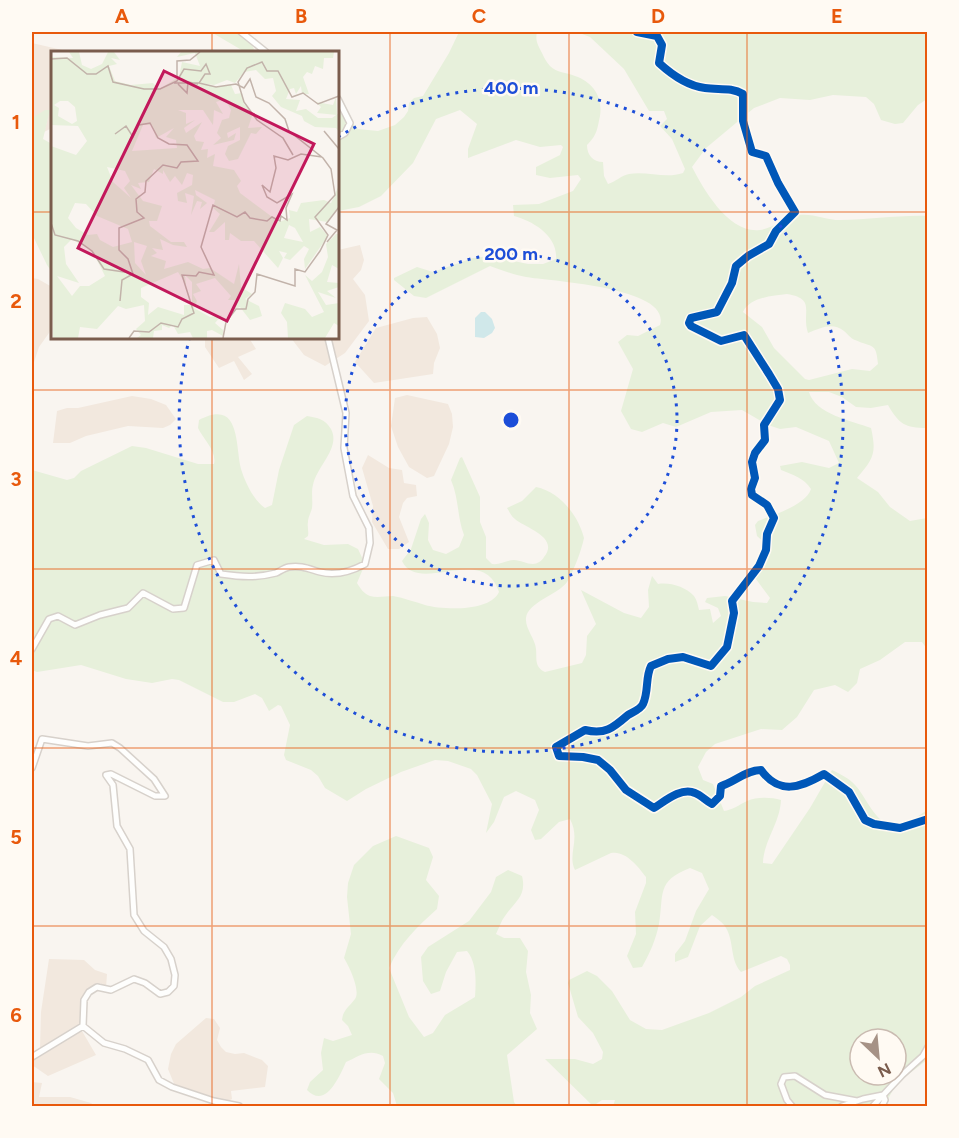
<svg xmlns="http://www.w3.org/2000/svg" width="959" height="1138" viewBox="0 0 959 1138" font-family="Figtree,sans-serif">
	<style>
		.residential { fill: #f2e8de }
		.green { fill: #e7f0db; fill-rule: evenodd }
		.water { fill: #d0e8ea }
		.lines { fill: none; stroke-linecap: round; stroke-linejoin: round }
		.street-casing { stroke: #d7d1cb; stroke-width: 8 }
		.street { stroke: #fefefd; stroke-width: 5 }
		.cycleway-casing { stroke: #fffaf3; stroke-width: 11 }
		.cycleway { stroke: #0057b8; stroke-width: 8 }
		.grid { fill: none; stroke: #e8590c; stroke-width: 1.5; stroke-opacity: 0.55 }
		.ring { fill: none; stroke: #1d4ed8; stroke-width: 3; stroke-dasharray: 3 6 }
		.inset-road { fill: none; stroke: #c2b3aa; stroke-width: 1.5 }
		.view { fill: #c2185b; fill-opacity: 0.15; stroke: #c2185b; stroke-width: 3 }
		.inset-edge { fill: none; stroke: #7a5c4d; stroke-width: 3 }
		.centre { fill: #1d4ed8; stroke: #fffaf3; stroke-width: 3 }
		.ring-label { font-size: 18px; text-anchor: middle; font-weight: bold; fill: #1d4ed8; stroke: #fffaf3; stroke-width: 5; stroke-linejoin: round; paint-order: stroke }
		.neatline { fill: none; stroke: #e8590c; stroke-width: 2 }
		.grid-label { font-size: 20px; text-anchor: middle; font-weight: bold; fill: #e8590c }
	</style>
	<rect width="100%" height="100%" fill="#f9f5f0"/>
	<!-- residential -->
	<path class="residential" d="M32,43L71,52H52V128L44,132L48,118H32Z
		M360,245L364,260L361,270L353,279L365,295L369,321L345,353L325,366L304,355L291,338H338V250Z
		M32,278L38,279L52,287V324L49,333L39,347L32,368Z
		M427,317L437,334L440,348L434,363L433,374L374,383L355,362L376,328L413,318Z
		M205,338H249L256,349L238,357L252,374L244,380L234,361L219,368L205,347Z
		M407,395L448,404L452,414L453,427L449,444L434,476L427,478L409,467L398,447L391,426L395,398Z
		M132,396L151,399L166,405L176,419L170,425L163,428L128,426L86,436L70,443H53L57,411L67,408H78Z
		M368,455L389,468L402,470L404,483L416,485L417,496L407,498L403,503L399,517L409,542L399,549H388L372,522L373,506L362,468Z
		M49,959L84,960L95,970L107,974L106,988L100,983L87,991L81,1019L82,1031L96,1055L48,1076L32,1065V1053L40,1048L41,1012Z
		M206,1018L214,1019L220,1028L217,1040L221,1047L226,1052L235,1054L244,1053L262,1060L268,1066L265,1087L231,1091L232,1099L221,1105L175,1086L168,1069L171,1054L176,1044Z
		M32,1082L42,1083L39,1097H70L91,1103L95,1106H32Z"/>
	<!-- green -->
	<path class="green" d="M211,32H247L255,52H245Z
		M459,32H537C535,41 538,45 542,53C544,57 546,62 550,66C557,73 566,72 575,76C593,82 603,97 600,116C597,130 597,135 587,145C587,155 593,162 603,162L604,176L608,184C615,182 622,175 629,174C647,171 666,179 683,173L685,169L672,139L660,126L667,119L664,111H649L624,69L590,37L577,32H927V99L918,105L903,123L895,124L881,120L874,104L866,97L833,95L810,100L780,98L754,108L706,148L692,167C704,190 729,234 760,230C774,228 785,217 799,215C812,213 827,220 840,220C869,220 898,215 927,216V428C905,428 899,424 888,405L871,408L856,407L842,397L829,392H809C815,414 852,421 871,428C877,454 873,459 857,478L878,492L890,507L910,521L927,518V649L922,642H905L880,660L860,669L857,683L848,692L835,685L814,690L797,717L782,730L761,729L715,744L706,752L698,767L703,780L713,784L724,811C732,810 739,805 747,801C757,797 770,797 781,800C780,823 764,840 763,863L772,864L810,808L832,770C840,774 849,778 855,785C866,796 875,824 893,825C904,826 919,816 927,810V1060L897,1083L884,1106H613L615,1100H602L593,1106L545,1059H575L593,1064L602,1059L603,1052L593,1033L578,1017L568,983L569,980L587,971L597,976L612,991L630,1020L646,1029L662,1030L709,1013L741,997L755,986L790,970V965L787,959L781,956L741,972C729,959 735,939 724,925C721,921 716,918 712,915L700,926L688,957L675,962V954L685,941L696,911L709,889L702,873L690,868C656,881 664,894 659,924C656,939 650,953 642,967L633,968L627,956L636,934L635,912L646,883V877C638,866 625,850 611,853L575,870C567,854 581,840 570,819L559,822L541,839L535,840L531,830L539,810L535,800L516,791L504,797L494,822L486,833L492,804L477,775L471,769L448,761L435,760L401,772L366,789L347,801L325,788L318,776L311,770L286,760L284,755L290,725L281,706L278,705L269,711L262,698L255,694L234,702H223L179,680L172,679L152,683L126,679L81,665L37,672L32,670V470L67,480L74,478L81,471L132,446L146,448L198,464H214C217,451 203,439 198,428L199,420C241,398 235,445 241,469C245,482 254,501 265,508L272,505L279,470L294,425L307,416C318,418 325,419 331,429C341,448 317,466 313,485C311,492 313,501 312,508C311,513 308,517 308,522C307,527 309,531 308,536L304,539L324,545L348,544L358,549L365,564L357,583C360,588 364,594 370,596C377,598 386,596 393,596C404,598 415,602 425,605C443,610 490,612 499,592C483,542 419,596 402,561L411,549L421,519L425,514L429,523L428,540L433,550L446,554L459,547L464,535C457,517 459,498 451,480L460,458L462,457L480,497V522L486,537V558L492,564C500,565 507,560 514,560C520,560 527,564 533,564C537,564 542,561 544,557C560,537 525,528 515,519C511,516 509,511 507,508L522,501L536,487C560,492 578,515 584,538C581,552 574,570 567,582C559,594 528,602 526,618C525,629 535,638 536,649C537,658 534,667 545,672L582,663L586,655L587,636L596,624L581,590L624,613L641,618L649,607L648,590L652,576L658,584C670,582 686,587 694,596C697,600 698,606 699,610L710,609L713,623L721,616L718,608L705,602L707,598L725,596L753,602L767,603L770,598L753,575L759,566L765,543L757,536L755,525L758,521C773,515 806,505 811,489C804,478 793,475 781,470L780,466L802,462L829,468L839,463L829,441L796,427L780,429L768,425L742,410L711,412L676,427L663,423L642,432L631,429L621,411L633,369L618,342L627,335L638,336L660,325C672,287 549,281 526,277C514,275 501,270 490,266L426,298L414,296L394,280V278L417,267L433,272L473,258L491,256L528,264H543L556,259C558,236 533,221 514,216L513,205L539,204L573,191L581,179L578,175L550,178L536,175V167L560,155L563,147L561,145L540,147L516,140L468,158V149L477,124L460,110L436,119L413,163L381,196L359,207L338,211V108L358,129L378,131L395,125L404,117L408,111L409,103L414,98L423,96L449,53ZM787,294C817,299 801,312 808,333C821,328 832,322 844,331C848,334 850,338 855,340C873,348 876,342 878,364L870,371L852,369L809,380L805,379L774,348L762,327L743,312C750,297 772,296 787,294ZM860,1039H896V1075H860Z
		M45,110H50L43,139L52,144V272L47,265L32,234V118Z
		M396,836L429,848L433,857L426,880L439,896L437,909C417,927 400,943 389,968L409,1017L424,1037L433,1033L445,1015L475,997C476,982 477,963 467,951L457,952L446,972L440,991L431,994L423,981L421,957L428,947L469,921L491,892L496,877L508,870L522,876C527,896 515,901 505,916C501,921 499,928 496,934L504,938H520L528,951L526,972L531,995L530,1013L537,1029L507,1055L514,1102L517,1106H397L393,1093L379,1079L385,1063L383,1056C369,1048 359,1056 346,1062C340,1075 326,1110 307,1090L310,1082L323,1070L321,1053L324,1038L333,1041L352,1035L348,1026L342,1020C343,1010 349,1007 355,999C361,991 349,966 344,958L351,934L347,897L348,883L354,865L373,846Z"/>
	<!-- water -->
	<path class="water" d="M481,312H485L492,319L495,328L492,333L484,338L475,337V318Z"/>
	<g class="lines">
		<defs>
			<path id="street" d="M241,32L266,52
				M637,32L657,36L662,45L659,63C671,74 688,86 705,88C719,90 731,87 743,94V121L752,152L766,156L778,183L795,212L776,231L769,244L748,256L736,266L732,283L717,312L691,318L689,323L691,326L721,341L744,335L769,374L778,389L780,400L764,425L765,440L755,453L752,462L755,478L751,489L752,495L767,505L774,518L767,534L766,550L759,566L732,601L734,613L727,647L711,666L683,657L668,659L651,666C645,678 649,691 643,704C641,709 633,712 628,715C613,728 605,735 585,730L556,747L559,756L583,757L598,760L610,770L626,790L654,808C665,801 681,787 695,793C701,795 706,801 712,804L720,796L721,786C735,782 746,770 761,770C779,795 800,788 824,774L849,792L865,820L874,824L900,828L928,819
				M338,99L350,123L345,133L338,137
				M32,649L49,619L58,616L75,625L100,615L128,608L143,593L173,609L184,608L197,565L214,560L221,574C241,577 257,578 276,573C280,571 284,568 289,567C301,565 309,569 320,572C335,576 352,571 365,564L370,543L369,528L353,496L344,448L346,413L328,338
				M32,768L42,739L88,746L112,743L120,748L154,779L165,796H155L111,774L106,775L113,785L117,826L130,849L134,915L144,931L164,947L171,959L175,975L174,986L168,992L160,994L145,983L134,979L111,990L97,987L89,992L84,1000L83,1026
				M83,1026L104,1043L125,1049L148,1060L159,1080L172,1087L214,1101L239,1106
				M32,1057L83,1026
				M792,1106L787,1100L781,1084L784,1077L795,1076L825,1095L857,1101
				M842,1106L863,1099L883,1095L885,1100L882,1106
				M873,1106L902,1075L923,1056L928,1047"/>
		</defs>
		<!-- street casing -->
		<use href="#street" class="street-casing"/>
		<!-- street -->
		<use href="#street" class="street"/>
		<defs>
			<path id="cycleway" d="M637,32L657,36L662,45L659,63C671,74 688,86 705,88C719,90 731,87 743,94V121L752,152L766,156L778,183L795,212L776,231L769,244L748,256L736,266L732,283L717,312L691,318L689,323L691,326L721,341L744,335L769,374L778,389L780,400L764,425L765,440L755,453L752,462L755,478L751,489L752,495L767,505L774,518L767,534L766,550L759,566L732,601L734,613L727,647L711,666L683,657L668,659L651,666C645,678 649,691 643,704C641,709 633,712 628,715C613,728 605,735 585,730L556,747L559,756L583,757L598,760L610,770L626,790L654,808C665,801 681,787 695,793C701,795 706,801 712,804L720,796L721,786C735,782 746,770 761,770C779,795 800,788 824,774L849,792L865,820L874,824L900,828L928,819"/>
		</defs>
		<!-- cycleway casing -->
		<use href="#cycleway" class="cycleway-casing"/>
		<!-- cycleway -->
		<use href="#cycleway" class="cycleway"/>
	</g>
	<!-- grid -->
	<path class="grid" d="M212,32V52M390,32V1106M569,32V1106M747,32V1106M32,212H52M338,212H928M212,338V1106M32,390H928M32,569H928M32,748H928M32,926H928"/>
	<!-- distance rings -->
	<g class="ring">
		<circle cx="511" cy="420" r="166"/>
		<path d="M338 137A332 332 0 1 1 189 340"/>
	</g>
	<!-- overview -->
	<g transform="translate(51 51)">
		<rect width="288" height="288" fill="#f9f5f0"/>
		<path d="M18,1H28L31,14L40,18L51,13L57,1H63L69,9L60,7L66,13L58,15L64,30L80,34L102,32L108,38L128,26L131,11L149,15L144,2L126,6L130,1H283L282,7H273L272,18L264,15L261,23L256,21L252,26L258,43H251L250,35L245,43L243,37L239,38L235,48L249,49L245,60L255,58L267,67H281L288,62V81L285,77L264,76L253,70L251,65L230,56L221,45L225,40L222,27L214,28L205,19L193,21L184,32L176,29L163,34L149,32V28L147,32L164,36L180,34L184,43L191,42L193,53L202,62L197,77L211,76L205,83L200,82L187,108L178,110L174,103L177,95L189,89V76L176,82L177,87L185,82L183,89L162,94L170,87L166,82L171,69L178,67L180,59L174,48L165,51L172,63L163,59L162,74L152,59H127L135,62V73L144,69L133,77L135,82L151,71L143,85L145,90L153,91L150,99L157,98L156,107L164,103L162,115L183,119L190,130L186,135L189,142L228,171L239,167L238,159L246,161L250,152L273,149L280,152L288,134V155L276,171L258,168L259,181L269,176L277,185L254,218L253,208L258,198L253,195L239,209L233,207L236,202L228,200L232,207L227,217L203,190H190L179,182L178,189H174V171L163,181H158L169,163L162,157L164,149L144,139L145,144L156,152L149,158L151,151L146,150L140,164L143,145L134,142L136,152L127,150L126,142L141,134L142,124L136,122L131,134L124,125L119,131L112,119V123L103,118L98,131L87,132L90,138L80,134L92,150L111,155L106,170H98L99,175L120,191H133L136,196L122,194L109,188L112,199L101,197L106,202L100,205L115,210L113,218L137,211L152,218L159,217L183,233L188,213L190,236L201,243L194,248L208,255L211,265L199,269L189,256L184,258L186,249H177L180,245L164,227L145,233L150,240L142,243L146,250L143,257L159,266L171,264L164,272L172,279V285L161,279L156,280V287H142L139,281L127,283L122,274L118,277L111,274V279L103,280L102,287H86L90,284L85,278L94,270L93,254L75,258L67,255L46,278L29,276L27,287H2L0,95L25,104L36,90L27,75L0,74V6L22,7ZM9,50H17L24,56L26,70L21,73L7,65L8,57L3,54ZM92,74H101L105,87L123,77L115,86L125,89L126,97L81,100ZM56,116L74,120L79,130L73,137L80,147L62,131ZM24,152L35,153L46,165L77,178L81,191L62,196L49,189L46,183L37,184L25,177L17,167ZM238,174L244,177L252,191L233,187ZM21,188L42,201L54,225L38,235H29L21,245L6,225L28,232L15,213L13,196ZM83,191L96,195L90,210L95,224L84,212ZM127,221L135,234L134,224L141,231V254H133V264L107,256L97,264L98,252L90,246V237ZM285,46L286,64L266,62L270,56L265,51L282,54ZM285,183H288V218L281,214L276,231L288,232V236L276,240L285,247L267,241L275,254L288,252V275L283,272L274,287H237L236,271L230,262L234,252L254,258L261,266L273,261L254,224L261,230L271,221L277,206L275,193Z" fill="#e7f0db" fill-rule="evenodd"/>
		<path class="inset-road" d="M0,8L16,7L36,23H45L57,15L62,31L93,38H109L126,30L133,18L150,20L155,13L159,23H154L148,32L165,36L185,33L193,37L199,28L205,46L218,52L234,68L238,80L272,107L280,118L284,144L264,166L277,184L269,200L254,221L244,218V235L206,223L204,241L197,248L195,258H185L175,271L172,287M126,27V10L139,9L149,1M123,32H148M127,33L136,42L137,31L147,33M273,80L288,98M64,83L75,75L82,86L88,74L99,72L107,87L118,93L136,94L147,110L130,111L126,117L112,114L95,130L94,141L85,148L86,161L93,167L68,177V199L77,208L82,223L71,229L69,250M242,104L232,87L206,69L193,51L187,31L196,17L211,11L216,20H227L241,46L252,42L267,53L288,45M0,172L4,184L27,190L41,200L53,218L80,222M276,191L286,179L275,173L288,156M78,287L83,280L98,281L110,272L127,276L131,268L143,262L131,224L145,225L148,221L163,224L150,196L162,154L186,166L194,161L199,167L216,170L221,166L229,170L230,165L236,169L235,157L241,143L226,152L216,146L211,134L219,141L225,117L223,105L237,109L250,103L271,106"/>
		<path class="view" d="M113,20L263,93L176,270L27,197Z"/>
		<rect width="288" height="288" class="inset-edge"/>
	</g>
	<circle cx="511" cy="420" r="9" class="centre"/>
	<g class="ring-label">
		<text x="511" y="94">400 m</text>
		<text x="511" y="260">200 m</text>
	</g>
	<!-- border -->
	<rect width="959" height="1138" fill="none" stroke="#fffaf3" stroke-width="66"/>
	<!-- north arrow -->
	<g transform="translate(878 1057) rotate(154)"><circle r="28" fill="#fffaf3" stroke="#cabbb1" stroke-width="1.5"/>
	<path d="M0-4.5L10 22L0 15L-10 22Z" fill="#a69286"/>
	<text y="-9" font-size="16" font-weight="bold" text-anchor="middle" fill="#7a5c4d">N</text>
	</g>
	<rect x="33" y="33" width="893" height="1072" class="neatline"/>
	<g class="grid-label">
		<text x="122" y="23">A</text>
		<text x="301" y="23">B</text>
		<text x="479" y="23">C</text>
		<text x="658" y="23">D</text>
		<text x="837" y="23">E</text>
		<text x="16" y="129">1</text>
		<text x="16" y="308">2</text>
		<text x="16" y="486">3</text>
		<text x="16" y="665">4</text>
		<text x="16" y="844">5</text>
		<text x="16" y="1022">6</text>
	</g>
</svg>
